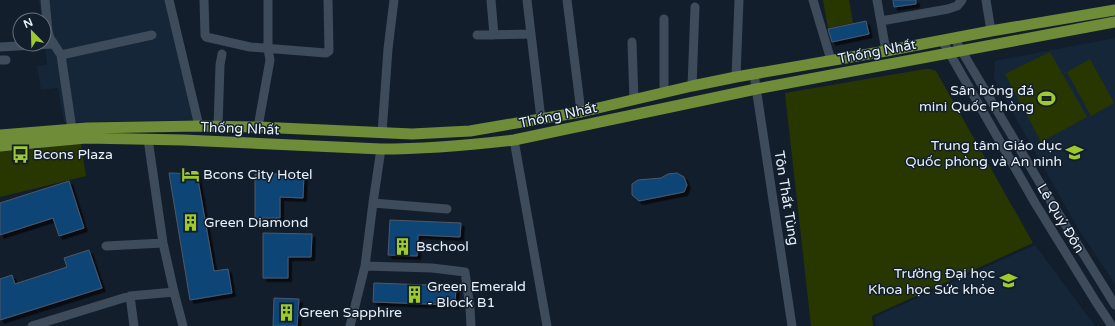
<svg xmlns="http://www.w3.org/2000/svg" width="1115" height="326" viewBox="0 0 1115 326" font-family="'Varela Round',sans-serif">
	<style>
		.built { fill: #162639 }
		.green { fill: #283700 }
		.building { fill: #147; stroke: #4c596a; filter: url(#shadow) }
		.lines { fill: none; stroke-linecap: round; stroke-linejoin: round }
		.minor { stroke: #3e4b5b; stroke-width: 9 }
		.major { stroke: #6f8c38; stroke-width: 11 }
		.labels { text-anchor: middle; stroke-width: 3; stroke-linejoin: round; paint-order: stroke }
		.street-label { font-size: 14px; fill: #e8f1fa; stroke: #131e2c }
		.poi-label { font-size: 14px; fill: #e8f1fa; stroke: #131e2c; text-anchor: start }
	</style>
	<defs>
		<filter id="shadow"><feDropShadow dx="3.5" dy="3.5" stdDeviation="0" flood-color="#0009"/></filter>
	</defs>
	<rect width="100%" height="100%" fill="#131e2c"/>
	<!-- built -->
	<path class="built" d="M39,0H167L194,120L64,122L58,88L41,90L37,66L47,65L44,34V20H42Z
		M1115,38V284L1077,227L994,79L995,61Z
		M1035,245L1095,326H876L875,317Z"/>
	<!-- green -->
	<path class="green" d="M823,0H849L853,23L828,28Z
		M1050,52L1087,117L1041,142L1005,74Z
		M1090,59L1114,103L1091,116L1067,72Z
		M925,69H930L936,71L1033,243L872,316L873,326H811L785,93Z
		M80,139L86,176L0,197V147Z"/>
	<!-- building -->
	<path class="building" d="M893,0H916V4L894,7Z
		M866,21L869,34L832,42L828,29Z
		M169,173L197,174L214,271L228,269L232,293L190,300Z
		M677,173L684,177L687,185L684,192L639,201L632,195V184L638,180L661,178L668,174Z
		M255,174H304L303,198L280,197V218H255Z
		M69,181L84,228L59,236L53,218L0,235V203Z
		M390,220L461,223L460,237L418,235L417,256L388,255Z
		M263,233L312,234L311,257H288V278H263Z
		M89,250L102,288L0,320V279L12,275L15,284L67,267L64,258Z
		M374,283L456,286L455,305L373,302Z
		M274,298L299,299L297,326H273Z"/>
	<g class="lines">
		<!-- minor -->
		<path class="minor" d="M45,0L48,31L50,38L61,55
			M169,0L199,126
			M204,0L205,35L206,37L250,47L326,53L329,51L328,0
			M491,0L494,35
			M527,0L541,119
			M567,0L581,112
			M813,0L831,60
			M877,0L886,51
			M986,0L991,31
			M664,19V92
			M881,21L948,9L957,6L962,0
			M477,35L531,34
			M954,38L1047,195L1115,305
			M942,40L1035,203L1096,302L1112,326
			M632,42L634,100
			M0,47L53,44
			M0,60H6
			M754,74L792,326
			M736,77L739,0
			M692,86L695,7
			M218,127L220,65L222,54
			M258,127L270,60L268,49V0
			M72,129L61,55L152,35
			M382,133L388,49L394,0
			M148,139L163,243L174,292L183,326
			M514,140L547,326
			M373,203L381,149
			M447,209L373,203L365,266L432,268L465,272L470,308L471,326
			M106,246L163,243
			M32,326L130,296
			M134,326L130,296L174,292
			M350,326L365,266"/>
		<!-- major -->
		<path class="major" d="M0,135L87,128L199,126L258,127L412,134L470,131L581,112L692,86L736,77L886,51L991,31L1115,10
			M0,146L86,138L183,140L381,149C426,149 470,145 514,140L756,89L1115,22"/>
	</g>
	<!-- icons -->
	<defs>
		<symbol id="stadium-bare" viewBox="-9 -9 18 18"><path d="M0-5a6.5 5 0 1 0 0 10a6.5 5 0 1 0 0-10ZM-3.5-1.8h7v3.6h-7Z" fill="#9fca2e" stroke="#131e2c" stroke-width="2.5" paint-order="stroke"/></symbol>
		<symbol id="school-bare" viewBox="-9 -9 18 18"><path d="M0-5L7-2L0 1L-7-2ZM-4 1L0 2.5L4 1V4Q0 6-4 4Z" fill="#9fca2e" stroke="#131e2c" stroke-width="2.5" paint-order="stroke"/></symbol>
		<symbol id="bus-bare" viewBox="-9 -9 18 18"><path d="M-5-6H5V4H4V6H2V4H-2V6H-4V4H-5ZM-3.5-4V0h7V-4ZM-3.5 1.2v1.5H-2V1.2ZM2 1.2v1.5H3.5V1.2Z" fill="#9fca2e" stroke="#131e2c" stroke-width="2.5" paint-order="stroke"/></symbol>
		<symbol id="hotel-bare" viewBox="-9 -9 18 18"><path d="M-6-4.5h1.5V1H6V5H4.5V3h-9V5H-6ZM-4 0a1.8 1.8 0 1 1 3.6 0ZM.5 0V-2.5h3Q6-2.5 6 0Z" fill="#9fca2e" stroke="#131e2c" stroke-width="2.5" paint-order="stroke"/></symbol>
		<symbol id="building-bare" viewBox="-9 -9 18 18"><path d="M-4-6H4V6H1V3H-1V6H-4ZM-2.5-4.3h1.7v1.8h-1.7ZM.8-4.3h1.7v1.8H.8ZM-2.5-1h1.7V.8h-1.7ZM.8-1h1.7V.8H.8Z" fill="#9fca2e" stroke="#131e2c" stroke-width="2.5" paint-order="stroke"/></symbol>
		<symbol id="university-bare" viewBox="-9 -9 18 18"><path d="M0-5L7-2L0 1L-7-2ZM-4 1L0 2.5L4 1V4Q0 6-4 4Z" fill="#9fca2e" stroke="#131e2c" stroke-width="2.5" paint-order="stroke"/></symbol>
	</defs>
	<g fill-rule="evenodd">
		<use href="#stadium-bare" x="1034" y="86" width="25" height="25"/>
		<use href="#school-bare" x="1062" y="140" width="25" height="25"/>
		<use href="#bus-bare" x="8" y="142" width="25" height="25"/>
		<use href="#hotel-bare" x="178" y="162" width="25" height="25"/>
		<use href="#building-bare" x="178" y="210" width="25" height="25"/>
		<use href="#building-bare" x="390" y="234" width="25" height="25"/>
		<use href="#university-bare" x="996" y="268" width="25" height="25"/>
		<use href="#building-bare" x="402" y="282" width="25" height="25"/>
		<use href="#building-bare" x="274" y="300" width="25" height="25"/>
	</g>
	<g class="labels">
		<!-- street labels -->
		<g class="street-label">
			<text transform="translate(877 51) rotate(-11)" y="5">Thống Nhất</text>
			<text transform="translate(558 115) rotate(-12)" y="5">Thống Nhất</text>
			<text transform="translate(240 128) rotate(2)" y="5">Thống Nhất</text>
			<text transform="translate(787 198) rotate(81)" y="5">Tôn Thất Tùng</text>
			<text transform="translate(1061 218) rotate(59)" y="5">Lê Quý Đôn</text>
		</g>
		<!-- poi labels -->
		<g class="poi-label">
			<text x="1034" y="95" text-anchor="end">Sân bóng đá<tspan x="1034" dy="16">mini Quốc Phòng</tspan></text>
			<text x="1062" y="150" text-anchor="end">Trung tâm Giáo dục<tspan x="1062" dy="16">Quốc phòng và An ninh</tspan></text>
			<text x="33" y="159">Bcons Plaza</text>
			<text x="203" y="179">Bcons City Hotel</text>
			<text x="204" y="227">Green Diamond</text>
			<text x="416" y="251">Bschool</text>
			<text x="995" y="278" text-anchor="end">Trường Đại học<tspan x="995" dy="16">Khoa học Sức khỏe</tspan></text>
			<text x="427" y="291">Green Emerald<tspan x="427" dy="16">- Block B1</tspan></text>
			<text x="299" y="317">Green Sapphire</text>
		</g>
	</g>
	<!-- north arrow -->
	<g transform="translate(32 32) rotate(337)"><circle r="19" fill="#131e2c" stroke="#68727e"/>
	<path d="M0-3L7 15L0 10L-7 15Z" fill="#9fca2e"/>
	<text y="-6" font-size="11" font-weight="bold" text-anchor="middle" fill="#e8f1fa">N</text>
	</g>
</svg>
